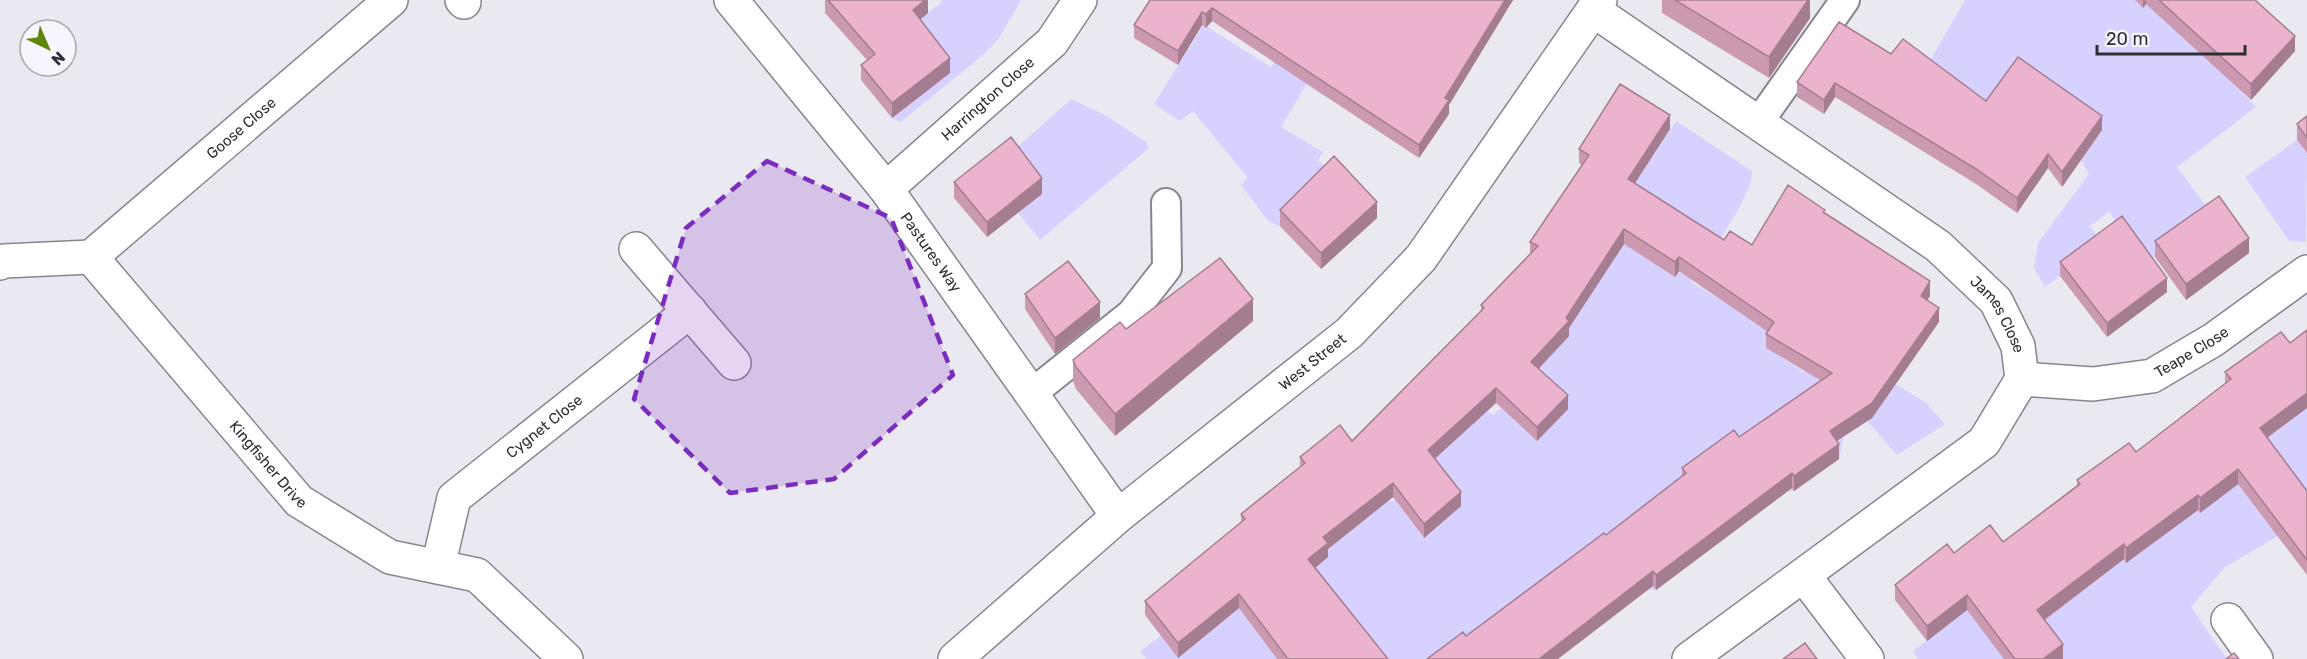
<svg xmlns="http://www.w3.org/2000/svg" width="2307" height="659" viewBox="0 0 2307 659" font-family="Rubik,sans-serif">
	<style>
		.green { fill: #d6d1ff }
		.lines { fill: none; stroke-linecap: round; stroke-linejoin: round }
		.service-casing { stroke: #87868e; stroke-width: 32 }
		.minor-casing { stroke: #87868e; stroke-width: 36 }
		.service { stroke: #fff; stroke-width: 28 }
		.minor { stroke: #fff; stroke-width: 33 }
		.wall { fill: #cb9ab1 }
		.shaded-wall { fill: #a57d90 }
		.building { fill: #ecb3ce; stroke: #a57d90; stroke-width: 1.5 }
		.marked { fill: #7b2cbf; fill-opacity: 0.2; stroke: #7b2cbf; stroke-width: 4.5; stroke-dasharray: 12 8; stroke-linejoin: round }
		.labels { text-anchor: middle; stroke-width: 5; stroke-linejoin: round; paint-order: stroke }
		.street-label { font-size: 15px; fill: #2f2e32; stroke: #f7f6ff }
	</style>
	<rect width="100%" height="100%" fill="#eae9f1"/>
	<!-- green -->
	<path class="green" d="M941,0H1021L999,38L984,54L901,122L892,118L950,73L914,24L942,2Z
		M1965,0H2135L2143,7L2150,0L2256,107L2177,167L2206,206L2219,211L2155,257L2139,254L2109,212L2090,226L2121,267L2060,276L2045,287L2034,268L2038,243L2089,174L2081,160L2102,130L1992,107L1927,66Z
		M1201,23L1271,67L1283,47L1349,110L1306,85L1281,127L1323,152L1318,161L1334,172L1280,226L1269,222L1241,185L1248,178L1193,111L1180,121L1154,104L1199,32Z
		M1071,99L1105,115L1146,142L1149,148L1040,240L1018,213L1041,193L1011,153Z
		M1676,121L1752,171C1754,194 1706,260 1691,282L1721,300L1798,297L1767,348L1804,372L1828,333L1889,380L1926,403L1945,424L1897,455L1856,408L1844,436L1839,459L1757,439L1794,491L1783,492L1618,541L1656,590L1648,589L1446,659H1353L1278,598L1304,527L1351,530L1388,501L1395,500L1423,538L1430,462L1487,410L1493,415L1501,408L1537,441L1567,410L1537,370L1569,336L1556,323L1591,294L1623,244L1627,246L1628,194Z
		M2297,140L2307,153L2306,242L2289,241L2245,177Z
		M2307,408V515L2280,535L2225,567L2191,607L2227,659H1918L1913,651L1979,600L2002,606L2136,468L2246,478L2244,492L2268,523L2264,440Z
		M1239,607L1277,659H1146L1140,651L1162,635Z"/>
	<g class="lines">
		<defs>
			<path id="service" d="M1758,123L1845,0
				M1031,394L1131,314L1167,268L1166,203"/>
			<g id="minor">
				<path d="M462,0L464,2"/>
				<path id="s1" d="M731,0L886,189L1118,516"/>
				<path id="s2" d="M1593,10L1938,246L1996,301L2018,346L2022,379L1984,442L1689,659"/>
				<path id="s3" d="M886,189L1052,42L1080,0"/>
				<path d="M636,249L734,363"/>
				<path id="s4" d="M91,257L299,501L390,557L477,575L566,659"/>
				<path id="s5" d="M91,257L391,0"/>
				<path d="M0,263L4,261L91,257"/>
				<path id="s6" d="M2022,379L2093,384L2152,376L2213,340L2307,272"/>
				<path id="s7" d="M438,567L454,498L690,311"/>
				<path d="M1804,576L1867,659"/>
				<path d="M2228,620L2256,659"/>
				<path id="s8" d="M955,659L1118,516L1349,333L1421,258L1600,0"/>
			</g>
		</defs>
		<!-- service casing -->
		<use href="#service" class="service-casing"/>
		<!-- minor casing -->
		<use href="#minor" class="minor-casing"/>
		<!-- service -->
		<use href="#service" class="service"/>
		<!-- minor -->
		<use href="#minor" class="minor"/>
	</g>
	<!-- wall -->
	<path class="wall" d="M825,0H928V13L921,19L950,73L892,118L861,80V65L867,60L825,13Z
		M1150,0H1513L1449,105V114L1419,158L1212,21L1206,28L1202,25L1178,65L1134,38V25Z
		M1662,0H1810V18L1769,78L1662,13Z
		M2135,0H2255L2295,51L2251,100L2146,4L2143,8Z
		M1891,54L1986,101L2102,130L2062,187L2048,168L2017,213L1976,184L1835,97L1824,114L1797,97V82Z
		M2307,116V153L2297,140V124Z
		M1670,129L1635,183L1724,240L1752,245L1825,213L1930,296L1927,300L1939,322L1872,418L1837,441L1839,459L1794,491L1792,488L1656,590L1653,586L1466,636L1606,535L1682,476V468L1739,437L1820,380L1766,348V334L1768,332L1679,271L1675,277L1624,244L1569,328V336L1538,369L1568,409L1537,441L1496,403L1434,459L1461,506L1424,538L1393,497L1328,549V557L1315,568L1388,659H1277L1239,608L1178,658L1145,615V601L1241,523V514L1300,467V457L1352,441L1481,312V305L1530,254V242L1582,165L1579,163V149Z
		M954,182L1042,194L987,237L954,198Z
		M1280,210L1377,218L1321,269L1280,226Z
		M2155,241L2249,253L2186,300L2155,257Z
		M2060,262L2167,292L2107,337L2060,276Z
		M1025,294L1100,318L1055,354L1025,309Z
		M1253,321L1115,436L1076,389L1073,381V360L1126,329Z
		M2307,330V408L2267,437L2307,491V575L2238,484L2200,513L2198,510L2126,563L2124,559L2045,620L2063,659H2004L1967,610L1927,641L1895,600V585L1954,553L2003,542L2077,485V480L2136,452L2225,384V372L2290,343Z"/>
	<!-- shaded-wall -->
	<path class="shaded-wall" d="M925,0H928V13L913,25V10Z
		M1505,0H1513L1449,105V114L1419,158V145L1445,98Z
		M1808,0H1810V18L1769,78V57Z
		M2143,0H2146V4L2143,8Z
		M1212,8V21L1206,28V14Z
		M1202,12V25L1178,65V51Z
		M2295,36V51L2251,100V84Z
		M950,58V73L892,118V103Z
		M1835,83V97L1824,114V100Z
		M1670,115V129L1628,194V179Z
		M2102,116V130L2062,187V172Z
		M2048,154V168L2017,213V198Z
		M1042,178V194L987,237V222Z
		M1377,202V218L1321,269V253Z
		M1624,229V244L1569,328V336L1531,377V362L1566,318Z
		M2249,238V253L2186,300V284Z
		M1679,257V271L1675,277V262Z
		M2167,278V292L2107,337V323Z
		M1930,281V296L1921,310V296Z
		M1253,299V321L1115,436V414Z
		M1100,302V318L1055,354V338Z
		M1939,308V322L1872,418L1830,445V431Z
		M1496,388V403L1428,465V450Z
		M2307,393V408L2260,443V428Z
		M1568,395V409L1537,441V427Z
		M1839,444V459L1794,491V476Z
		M2238,469V484L2200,513V498Z
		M1792,473V488L1656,590V575Z
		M1393,483V497L1328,549V557L1308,574V559L1323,537Z
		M1461,492V506L1424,538V524Z
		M2198,495V510L2126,563V548Z
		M2124,544V559L2037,625V610Z
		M1653,571V586L1558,659H1539Z
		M1239,594V608L1178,658V643Z
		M1967,595V610L1927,641V626Z
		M2063,644V659H2043Z"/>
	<!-- building -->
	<path class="building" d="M828,0H925L913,10L950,58L892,103L861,65L875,54Z
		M1150,0H1505L1445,98L1449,100L1419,145L1212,8L1206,14L1202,12L1178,51L1134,25Z
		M1675,0H1808L1769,57Z
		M2159,0H2255L2295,36L2251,84Z
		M1839,22L1891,54L1903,39L1986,101L2018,57L2102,116L2062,172L2048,154L2017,198L1976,169L1835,83L1824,100L1797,82Z
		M1620,84L1670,115L1628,179L1724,240L1730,231L1752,245L1788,185L1825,210L1823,212L1930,281L1921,296L1939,308L1872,403L1830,431L1839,444L1794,476L1792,473L1656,575L1653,571L1539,659H1427L1463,632L1466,636L1604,533L1606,535L1686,473L1682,468L1734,430L1739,437L1832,373L1766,334L1774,322L1679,257L1675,262L1624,229L1566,318L1569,321L1531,362L1568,395L1537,427L1496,388L1428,450L1461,492L1424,524L1393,483L1323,537L1328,543L1308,559L1388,659H1288L1239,594L1178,643L1145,601L1245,519L1241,514L1305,463L1300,457L1340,425L1352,441L1484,308L1481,305L1538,246L1530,242L1589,155L1579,149Z
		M2307,116V138L2297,124Z
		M1011,137L1042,178L987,222L954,182Z
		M1334,156L1377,202L1321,253L1280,210Z
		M2219,196L2249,238L2186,284L2155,241Z
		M2122,216L2167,278L2107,323L2060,262Z
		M1220,258L1253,299L1115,414L1076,367L1073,360L1120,322L1126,329Z
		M1068,261L1100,302L1055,338L1025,294Z
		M2307,330V393L2260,428L2307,491V560L2238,469L2200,498L2198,495L2126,548L2124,544L2037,610L2063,644L2043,659H2015L1967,595L1927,626L1895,585L1947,544L1954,553L1990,525L2003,542L2080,484L2077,480L2129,443L2136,452L2231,379L2225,372L2281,332L2290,343Z
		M1805,643L1817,659H1783Z
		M2234,653L2239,659H2226Z"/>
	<!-- marked area -->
	<path class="marked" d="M767,161L891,218L953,375L834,479L730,493L634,399L686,228Z"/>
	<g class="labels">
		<!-- street labels -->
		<g class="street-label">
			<text dy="5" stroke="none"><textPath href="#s3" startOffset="136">Harrington Close</textPath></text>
			<text dy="5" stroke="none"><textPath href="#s5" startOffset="198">Goose Close</textPath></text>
			<text dy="5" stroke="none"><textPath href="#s1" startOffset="322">Pastures Way</textPath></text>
			<text dy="5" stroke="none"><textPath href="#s2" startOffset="510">James Close</textPath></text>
			<text dy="5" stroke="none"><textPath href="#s6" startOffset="177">Teape Close</textPath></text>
			<text dy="5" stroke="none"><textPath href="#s8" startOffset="465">West Street</textPath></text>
			<text dy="5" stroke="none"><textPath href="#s7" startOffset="186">Cygnet Close</textPath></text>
			<text dy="5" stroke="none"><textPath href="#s4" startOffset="273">Kingfisher Drive</textPath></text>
		</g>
	</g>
	<!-- north arrow -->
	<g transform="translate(48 48) rotate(136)"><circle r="28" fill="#f7f6ff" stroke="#a7a6ad" stroke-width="1.5"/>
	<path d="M0-4.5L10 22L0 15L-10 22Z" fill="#60870d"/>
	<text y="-9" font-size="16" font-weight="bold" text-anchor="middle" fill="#2f2e32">N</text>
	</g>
	<!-- scale -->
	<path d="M2097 45v9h148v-9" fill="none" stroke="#2f2e32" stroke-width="3"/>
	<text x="2106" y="45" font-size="18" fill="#2f2e32" stroke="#f7f6ff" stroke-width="4.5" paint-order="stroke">20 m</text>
</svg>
